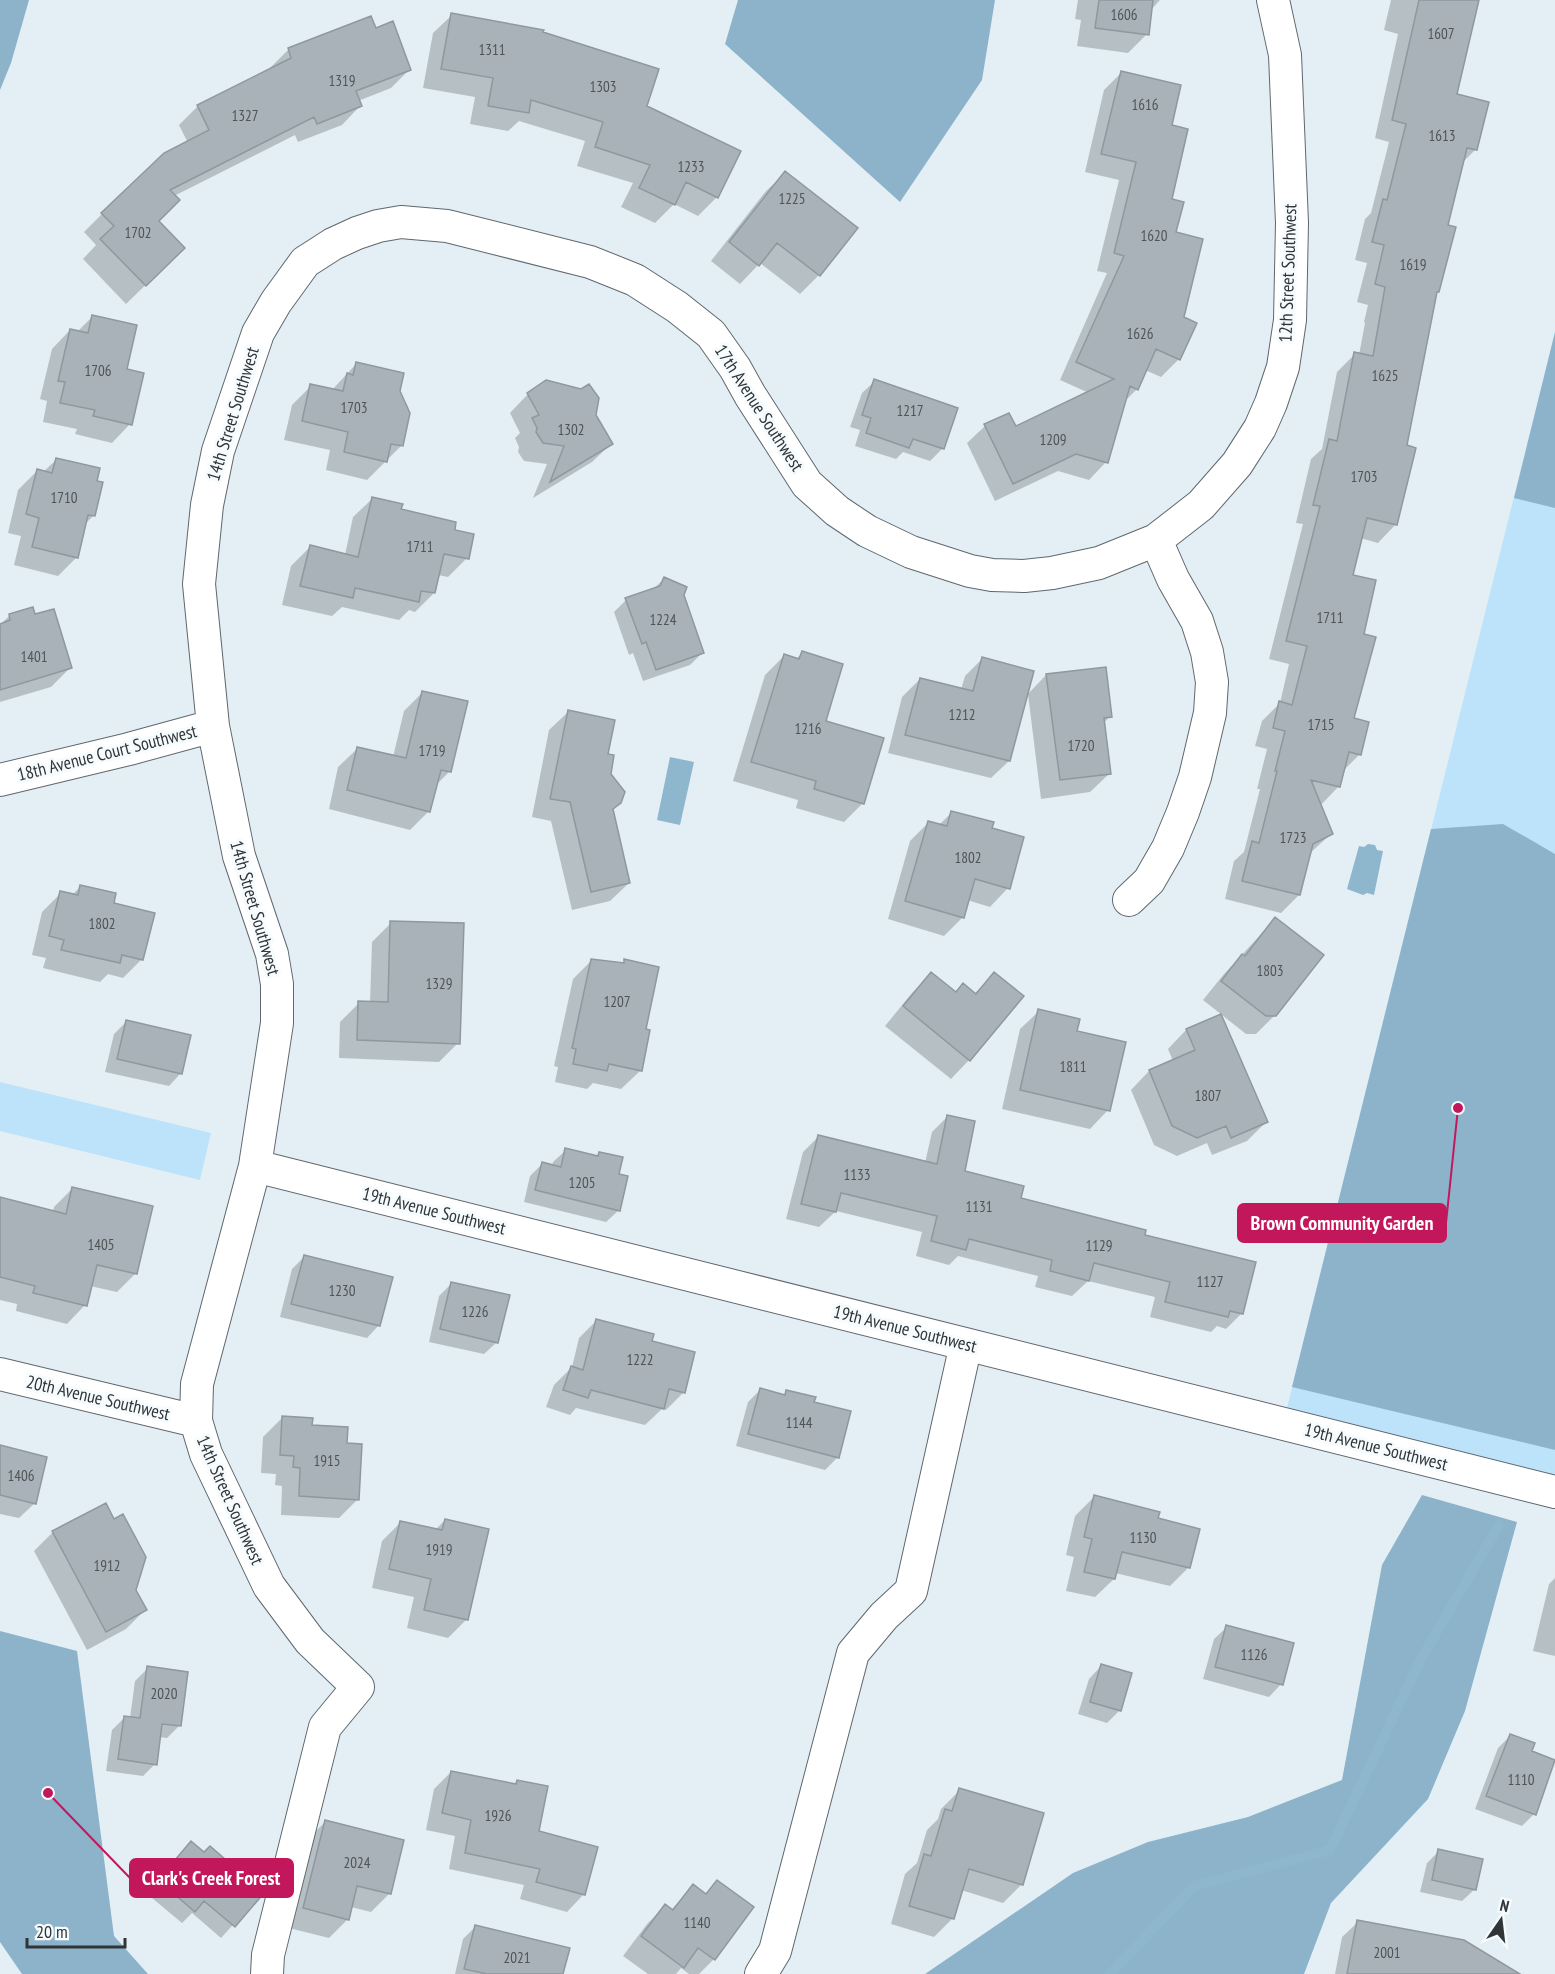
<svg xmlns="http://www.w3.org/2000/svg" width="1555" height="1974" viewBox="0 0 1555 1974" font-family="'PT Sans Narrow',sans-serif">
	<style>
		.green { fill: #bce3fa }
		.forest { fill: #8cb3ca }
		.water { fill: #8eb6cd }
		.shadow { fill: #0003 }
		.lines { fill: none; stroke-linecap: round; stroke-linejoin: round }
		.stream { stroke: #8eb6cd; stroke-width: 10 }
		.building { fill: #a8b2b8; stroke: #8e989e; stroke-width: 1.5 }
		.minor-casing { stroke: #5e686d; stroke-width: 34 }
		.minor { stroke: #fff; stroke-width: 32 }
		.labels { text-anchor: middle; stroke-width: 6; stroke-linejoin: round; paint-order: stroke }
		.number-label { font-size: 15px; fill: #4f5457 }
		.street-label { font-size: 18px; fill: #313537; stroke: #f6fbfd }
		.leader { fill: none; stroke: #c2185b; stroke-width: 2 }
		.callout-dot { fill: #c2185b; stroke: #f6fbfd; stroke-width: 2 }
		.callout { fill: #c2185b; stroke: #c2185b; stroke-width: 2 }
		.callout-label { font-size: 20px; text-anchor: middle; font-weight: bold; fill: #fff }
	</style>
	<rect width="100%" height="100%" fill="#e4eff5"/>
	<!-- green -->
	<path class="green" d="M1555,332V1492L1283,1424Z
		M0,1082L211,1133L200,1180L0,1131Z"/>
	<!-- forest -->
	<path class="forest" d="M0,0H29L11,63L0,90Z
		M738,0H995L982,80L900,202L725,44Z
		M1555,332V508L1514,498Z
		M1503,824L1555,854V1450L1292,1387L1431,829Z
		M1422,1495L1517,1522L1465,1711L1428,1799L1331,1903L1304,1974H925L1073,1873L1148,1842L1248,1817L1342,1780L1382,1565Z
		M0,1631L77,1651L114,1936L148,1974H22L0,1942Z"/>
	<!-- water -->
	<path class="water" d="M670,757L694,762L680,825L657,820Z
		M1368,844L1375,845L1377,850L1383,851L1374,895L1367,893L1363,895L1347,889L1359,846L1364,847Z"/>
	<!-- shadow -->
	<path class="shadow" d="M1078,0H1160L1150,11L1147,34L1128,53L1077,46L1081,20L1075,19Z
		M1391,0H1478L1455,95L1487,103L1475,150L1462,163L1446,226L1438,292L1435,295L1405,446L1396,524L1378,543L1360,538L1352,576L1362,635L1352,719L1360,754L1343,771L1339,786L1320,806L1331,834L1309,854L1299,895L1281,913L1225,899L1234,861L1244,852L1260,789H1257L1267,749L1255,746L1262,721L1280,703L1289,664L1269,659L1303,524L1296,523L1311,459L1322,449L1337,372L1355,354L1359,355L1365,323L1364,322L1368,305L1357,302L1367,263L1355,260L1365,219L1371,213L1389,142L1375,138L1398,34L1384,30Z
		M452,15L542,33L645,107L717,197L698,216L674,204L655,223L621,207L633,183L577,166L585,141L519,121L508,131L470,124L475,97L423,88L433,33Z
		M370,18L375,30L410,69L391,88L358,101L360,106L342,125L298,142L295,135L174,196L157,221L164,267L126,304L83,259L96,245L84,232L102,214L188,143L179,125L197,107L270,70V68L288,50Z
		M1121,73L1170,127V200L1182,318L1179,359L1161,377L1145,370L1137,389L1124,402L1106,462L1089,480L1058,471L995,501L967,443L985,426L1015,428L1089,393L1060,380L1107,273L1097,271L1119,180L1085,172L1104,90Z
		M785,173L856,229L819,275L800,294L760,263L740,284L711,261L766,191Z
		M93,316L125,370L130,424L112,443L75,434L77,429L43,422L47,401L40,399L52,349L70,330L77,332Z
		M356,364L399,392L401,446L367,480L326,470L330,450L284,440L292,405L311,386L332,390Z
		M875,381L943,448L930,461L903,452L896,459L855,446L860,430L850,427L862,393Z
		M582,391L611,444L592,462L533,498L547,464L524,461L518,452L519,447L515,438L520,433L510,413L528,394Z
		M56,460L93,516L84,525L77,557L58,576L14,565L21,536L8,533L18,490L37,471L43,472Z
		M372,499L453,531L467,558L448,577L438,575L434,593L415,612L409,610L399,620L342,607L332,616L282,605L291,566L310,547L345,555L353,517Z
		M664,579L682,595L703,652L690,665L643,681L633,653L629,655L614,612L626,600L652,590Z
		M9,616H34L70,668L51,687L0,702V625Z
		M802,653L824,722L863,803L844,822L796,808L798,800L733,781L765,675L784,656L796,659Z
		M982,659L1009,761L991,778L888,753L902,697L920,679L961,690L965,676Z
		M1046,675L1110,716L1103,724L1109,774L1090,792L1041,799L1028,694Z
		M422,693L450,771L435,786L429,811L410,830L329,809L338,767L357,749L393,757L404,711Z
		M568,712L607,755L609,774L620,803L612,811L629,883L610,901L572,910L551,821L532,817L549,730Z
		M952,812L991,829L1008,888L990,907L967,900L963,917L944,936L888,919L910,841L928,823L938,826Z
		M81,886L112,904L142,959L123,978L108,974L100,982L43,968L46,958L32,955L42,912L61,893L72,895Z
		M1275,919V1015L1256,1034H1246L1203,1000L1224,974Z
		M391,923L458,1043L439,1062L339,1058L340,1022L359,1003H370L372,942Z
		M592,960L622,964L625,961L644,1030L640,1071L621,1089L593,1083L587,1089L555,1082L558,1067L554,1066L573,979Z
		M931,974L954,993L963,985L974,994L994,974L1022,996L969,1060L951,1079L885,1026L912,993Z
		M1039,1011L1075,1032L1108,1110L1090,1129L1002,1109L1020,1029Z
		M1221,1016L1266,1122L1247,1141L1212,1155L1207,1143L1177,1156L1154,1145L1131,1090L1149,1071L1173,1061L1168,1049L1186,1030Z
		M127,1021L181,1073L169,1086L105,1072L114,1034Z
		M947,1117L964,1172L1019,1199L1143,1236L1242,1313L1226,1329L1217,1326L1211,1332L1150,1317L1155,1297L1088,1281L1072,1296L1035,1287L1038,1276L958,1256L949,1265L916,1256L922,1232L836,1211L819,1227L786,1219L803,1152L818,1137L925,1163L932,1132Z
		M566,1150L596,1157L600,1153L617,1175L619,1210L606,1222L524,1202L530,1176L542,1164L552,1166L553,1162Z
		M73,1188L135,1274L117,1292L90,1286L85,1305L67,1324L16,1311L17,1304L0,1300V1199L53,1212L54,1207Z
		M304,1257L379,1325L367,1338L280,1317L292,1269Z
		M452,1283L497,1342L484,1354L429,1342L439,1296Z
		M596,1321L650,1342L684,1392L666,1410L662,1409L645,1425L576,1408L570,1415L546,1407L554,1385L572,1367L579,1338Z
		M760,1390L782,1396L787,1392L813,1403L849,1413L837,1458L825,1470L736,1446L748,1402Z
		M282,1418L346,1445L358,1499L339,1518L281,1515L282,1486L275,1485L276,1474L261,1473L263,1437Z
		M0,1447L35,1503L19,1518L0,1514Z
		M1094,1497L1156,1519L1188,1568L1170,1586L1115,1573L1114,1579L1095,1597L1066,1591L1074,1557L1066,1555L1075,1516Z
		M445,1520L467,1619L448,1638L407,1628L414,1597L372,1588L382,1541L401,1522L435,1530Z
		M113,1521L135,1591L145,1610L126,1629L87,1650L34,1551L53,1532Z
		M1555,1578V1656L1533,1651L1549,1584Z
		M1227,1627L1281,1684L1269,1697L1203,1679L1214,1639Z
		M1101,1666L1120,1710L1107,1723L1078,1714L1089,1679Z
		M148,1668L179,1726L167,1738L159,1737L155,1764L143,1776L106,1771L112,1730L124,1718H130L135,1681Z
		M1510,1736L1530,1752L1534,1814L1522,1826L1475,1809L1498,1748Z
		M451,1772L513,1785L517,1781L537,1832L596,1848L583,1895L567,1912L520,1899L524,1885L449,1869L455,1836L426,1830L434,1789Z
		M960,1790L1022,1884L1003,1903L961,1890L953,1918L934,1937L891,1924L905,1874L917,1863L927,1830L938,1819L941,1809Z
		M326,1821L390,1893L371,1912L351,1907L348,1919L329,1938L285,1927L307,1840Z
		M1439,1851L1475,1889L1462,1901L1420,1892L1427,1863Z
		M179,1855L262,1893L221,1938L192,1913L182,1923L146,1893Z
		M717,1882L752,1908L714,1959L699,1974H689L681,1968L676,1974H648L623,1956L647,1924L665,1906L671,1910L693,1886L704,1895Z
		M1358,1922L1512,1974H1335L1342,1937Z
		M475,1927L562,1974H455L463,1939Z"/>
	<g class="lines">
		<!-- stream -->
		<path class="stream" d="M1110,1974L1194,1886L1330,1850L1421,1659L1499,1525"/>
	</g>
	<!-- building -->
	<path class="building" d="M1099,0H1153L1149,35L1095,28Z
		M1419,0H1479L1457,94L1489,102L1477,150L1467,148L1448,225L1456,227L1439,292H1437L1407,445L1416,448L1397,525L1367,518L1353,575L1376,580L1364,634L1376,637L1354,718L1369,722L1361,755L1349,752L1340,787L1311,780L1333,834L1313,844L1300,895L1242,881L1252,841L1259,843L1277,771H1275L1285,731L1273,728L1279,701L1292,705L1307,646L1286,641L1320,506L1313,505L1329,439L1337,441L1354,352L1373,356L1385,287L1375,284L1384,245L1372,242L1383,199L1387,200L1406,124L1392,120Z
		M451,13L544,30L543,32L659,69L647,106L741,151L718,198L686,182L675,205L639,188L650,165L595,147L603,122L531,100L529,113L488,106L493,78L441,69Z
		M371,16L376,28L393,21L411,70L356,91L362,106L317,124L314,117L170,190L180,200L159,221L185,248L146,286L100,239L114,226L101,213L164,153L209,130L197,105L291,58L288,48Z
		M1121,71L1181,85L1172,125L1188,129L1172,199L1184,202L1176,232L1203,239L1184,317L1197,323L1180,360L1156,349L1138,390L1130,386L1108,463L1076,454L1013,484L984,424L1009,413L1016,426L1114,379L1076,362L1124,256L1114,253L1136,162L1101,154Z
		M785,171L858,228L820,276L777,243L759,266L729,242Z
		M92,315L137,325L127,369L144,373L132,425L93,416L95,410L60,403L65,382L58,381L70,329L88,333Z
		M356,362L404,373L400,391L410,413L403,446L391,444L387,462L344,452L348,432L302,421L310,384L343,391L347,373L353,375Z
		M874,379L958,408L944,449L913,439L909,448L866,433L871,418L862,415Z
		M546,380L581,389L589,384L599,398L596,415L613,444L550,482L564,446L543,443L536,432L537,428L532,418L539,415L527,393Z
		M56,458L100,468L97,481L103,482L95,516L88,515L78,558L32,547L39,518L26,514L37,469L52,473Z
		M372,497L403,504L401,509L456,522L455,530L474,534L469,559L444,554L435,593L421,591L419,602L355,588L353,598L300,586L310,545L358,557Z
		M664,577L687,587L684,595L704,653L656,670L646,642L642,644L625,598L660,586Z
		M33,607L35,614L54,609L72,668L0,690V624L10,620L9,614Z
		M802,651L843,664L826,721L884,738L864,804L814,789L816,781L751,762L784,654L799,659Z
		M982,657L1034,671L1010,761L905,735L920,678L973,691Z
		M1106,667L1112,717L1104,718L1111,774L1060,780L1046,674Z
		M422,691L468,701L451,772L441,770L430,812L347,790L357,747L406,758Z
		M568,710L615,720L608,754L614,755L611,774L625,792L621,803L613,809L630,883L591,892L570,802L550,799Z
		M951,811L994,822L992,828L1024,837L1010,889L975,879L964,918L905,901L928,821L947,826Z
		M80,885L116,893L114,903L155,913L143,960L122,955L120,963L61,950L64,940L49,936L60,891L78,895Z
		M1275,917L1324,955L1276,1016H1266L1221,981L1242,954L1245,956Z
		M390,921L464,923L460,1044L357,1040L358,1001L388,1002Z
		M591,959L624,963V959L659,967L646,1029L650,1030L642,1071L609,1064L607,1071L573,1064L576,1049L572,1048Z
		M931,972L956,992L963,983L976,994L994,972L1024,996L970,1061L903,1006Z
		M1038,1009L1080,1019L1077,1031L1126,1042L1110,1111L1020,1090Z
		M1221,1014L1268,1122L1231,1138L1226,1126L1197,1138L1172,1126L1149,1070L1195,1050L1186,1029Z
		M126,1020L191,1035L182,1074L117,1059Z
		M947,1115L975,1121L965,1171L1024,1186L1021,1198L1146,1230L1145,1235L1256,1262L1243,1314L1230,1311L1228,1317L1165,1302L1170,1282L1094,1263L1089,1281L1050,1271L1052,1260L969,1239L966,1250L931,1241L937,1216L841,1193L836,1212L801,1204L818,1135L937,1164Z
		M565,1148L598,1156L599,1152L623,1157L619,1174L628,1176L620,1211L535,1190L542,1162L561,1167Z
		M72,1187L153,1206L137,1274L97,1265L87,1306L33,1293L35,1286L0,1277V1197L66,1214Z
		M304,1255L393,1277L380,1326L291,1304Z
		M451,1282L510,1295L498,1343L440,1329Z
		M596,1319L654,1334L652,1341L695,1352L685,1393L669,1389L664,1409L591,1390L588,1398L563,1390L571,1366L583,1370Z
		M760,1388L785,1395L786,1390L816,1397L814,1402L851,1411L839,1458L748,1434Z
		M282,1416L313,1418L312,1425L348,1427L347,1443L362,1444L359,1500L299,1496L300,1468L293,1467L294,1456L280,1455Z
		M0,1445L47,1457L36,1504L0,1495Z
		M1094,1495L1160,1512L1158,1518L1200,1529L1190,1568L1122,1552L1115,1579L1084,1572L1092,1539L1084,1537Z
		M106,1503L114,1519L123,1514L146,1557L136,1590L147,1610L106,1632L52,1531Z
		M445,1519L489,1529L468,1620L424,1610L431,1579L389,1569L400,1521L442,1530Z
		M1226,1625L1294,1643L1283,1685L1215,1667Z
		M1101,1664L1132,1673L1121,1711L1090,1702Z
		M147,1666L188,1672L181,1726L162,1724L157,1765L118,1759L124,1716L140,1718Z
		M1510,1734L1535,1743L1532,1751L1555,1760L1536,1815L1486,1796Z
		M451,1771L516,1784L517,1780L548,1786L539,1831L598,1847L585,1895L536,1882L540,1869L465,1853L471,1820L442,1813Z
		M959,1788L1044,1813L1023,1885L969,1869L954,1919L909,1906L924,1854L931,1856L945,1809L952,1811Z
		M325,1820L404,1840L391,1894L357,1886L349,1920L303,1908Z
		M191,1841L204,1852L210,1846L264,1893L235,1927L204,1901L195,1912L158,1880Z
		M1438,1849L1483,1859L1476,1890L1432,1880Z
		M717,1880L754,1907L715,1960L698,1948L684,1968L641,1936L665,1904L673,1910L693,1884L706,1894Z
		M1357,1920L1464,1940L1520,1974H1347Z
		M475,1925L570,1948L563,1974H487L464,1969Z"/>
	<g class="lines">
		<defs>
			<path id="minor" d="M0,780L129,749L213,726
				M1129,900L1149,881L1168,848L1183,812L1195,777L1210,713L1212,682L1207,652L1197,621L1173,579L1156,540
				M255,1166L1555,1492
				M0,1374L196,1421
				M267,1974L268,1955L325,1727L358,1687L310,1641L269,1586L206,1454L196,1421L197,1384L255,1166L277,1023V984L272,954L239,856L213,726L199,584L207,505L218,451L258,333L276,302L305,262L333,244L357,233L378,226L401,222L447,226L590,262L635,280L677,307L711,334L735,368L750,395L807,484L837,511L867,531L911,552L970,571L992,575L1024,576L1052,573L1099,563L1156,540L1201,505L1237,464L1260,428L1271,403L1283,367L1290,320L1292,223L1285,55L1273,0
				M761,1974L775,1951L853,1653L884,1616L911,1591L966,1344"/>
		</defs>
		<!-- minor casing -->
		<use href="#minor" class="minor-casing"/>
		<!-- minor -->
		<use href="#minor" class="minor"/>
	</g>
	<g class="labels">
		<!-- number labels -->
		<g class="number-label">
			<text x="1124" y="20">1606</text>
			<text x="1441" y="39">1607</text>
			<text x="492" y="55">1311</text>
			<text x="342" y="86">1319</text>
			<text x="603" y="92">1303</text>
			<text x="1145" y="110">1616</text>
			<text x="245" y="121">1327</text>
			<text x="1442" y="141">1613</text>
			<text x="691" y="172">1233</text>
			<text x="792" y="204">1225</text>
			<text x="138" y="238">1702</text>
			<text x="1154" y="241">1620</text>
			<text x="1413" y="270">1619</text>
			<text x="1140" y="339">1626</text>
			<text x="98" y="376">1706</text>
			<text x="1385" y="381">1625</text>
			<text x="354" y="413">1703</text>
			<text x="910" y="416">1217</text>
			<text x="571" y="435">1302</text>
			<text x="1053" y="445">1209</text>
			<text x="1364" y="482">1703</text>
			<text x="64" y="503">1710</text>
			<text x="420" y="552">1711</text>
			<text x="1330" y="623">1711</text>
			<text x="663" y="625">1224</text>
			<text x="34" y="662">1401</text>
			<text x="962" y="720">1212</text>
			<text x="1321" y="730">1715</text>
			<text x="808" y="734">1216</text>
			<text x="1081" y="751">1720</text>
			<text x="432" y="756">1719</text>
			<text x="1293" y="843">1723</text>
			<text x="968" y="863">1802</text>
			<text x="102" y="929">1802</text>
			<text x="1270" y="976">1803</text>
			<text x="439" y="989">1329</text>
			<text x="617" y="1007">1207</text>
			<text x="1073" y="1072">1811</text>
			<text x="1208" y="1101">1807</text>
			<text x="857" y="1180">1133</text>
			<text x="582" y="1188">1205</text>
			<text x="979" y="1212">1131</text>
			<text x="101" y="1250">1405</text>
			<text x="1099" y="1251">1129</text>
			<text x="1210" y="1287">1127</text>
			<text x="342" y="1296">1230</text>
			<text x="475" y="1317">1226</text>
			<text x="640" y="1365">1222</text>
			<text x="799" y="1428">1144</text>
			<text x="327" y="1466">1915</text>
			<text x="21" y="1481">1406</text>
			<text x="1143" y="1543">1130</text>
			<text x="439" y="1555">1919</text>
			<text x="107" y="1571">1912</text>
			<text x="1254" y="1660">1126</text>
			<text x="164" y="1699">2020</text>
			<text x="1521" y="1785">1110</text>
			<text x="498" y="1821">1926</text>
			<text x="357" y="1868">2024</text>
			<text x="697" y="1928">1140</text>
			<text x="1387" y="1958">2001</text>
			<text x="517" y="1963">2021</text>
		</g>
		<!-- street labels -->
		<g class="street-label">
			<text transform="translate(1288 273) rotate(-88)" y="6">12th Street Southwest</text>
			<text transform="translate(759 408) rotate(57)" y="6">17th Avenue Southwest</text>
			<text transform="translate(233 414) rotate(-73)" y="6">14th Street Southwest</text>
			<text transform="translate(107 753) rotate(-14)" y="6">18th Avenue Court Southwest</text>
			<text transform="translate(255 908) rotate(74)" y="6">14th Street Southwest</text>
			<text transform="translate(434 1211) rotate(14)" y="6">19th Avenue Southwest</text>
			<text transform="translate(905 1329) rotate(14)" y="6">19th Avenue Southwest</text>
			<text transform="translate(98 1398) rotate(13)" y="6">20th Avenue Southwest</text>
			<text transform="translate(1376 1447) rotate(14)" y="6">19th Avenue Southwest</text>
			<text transform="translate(230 1500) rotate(66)" y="6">14th Street Southwest</text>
		</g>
	</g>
	<!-- callouts -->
	<path class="leader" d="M1458 1108L1446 1223M48 1793L130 1878"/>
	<g class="callout-dot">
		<circle cx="1458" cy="1108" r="6"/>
		<circle cx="48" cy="1793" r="6"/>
	</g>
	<g class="callout">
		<rect x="1238" y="1204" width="208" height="38" rx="6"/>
		<rect x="130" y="1859" width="163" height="38" rx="6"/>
	</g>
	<g class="callout-label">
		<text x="1342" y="1230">Brown Community Garden</text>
		<text x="211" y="1885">Clark's Creek Forest</text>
	</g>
	<!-- north arrow -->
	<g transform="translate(1501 1920) rotate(14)" stroke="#f6fbfd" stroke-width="4.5" paint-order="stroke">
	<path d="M0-4.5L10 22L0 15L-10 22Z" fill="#313537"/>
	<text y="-9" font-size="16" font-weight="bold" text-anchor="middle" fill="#313537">N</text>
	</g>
	<!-- scale -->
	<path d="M27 1938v9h98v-9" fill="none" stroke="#313537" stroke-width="3"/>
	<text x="36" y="1938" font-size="18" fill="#313537" stroke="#f6fbfd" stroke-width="4.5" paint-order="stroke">20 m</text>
</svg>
